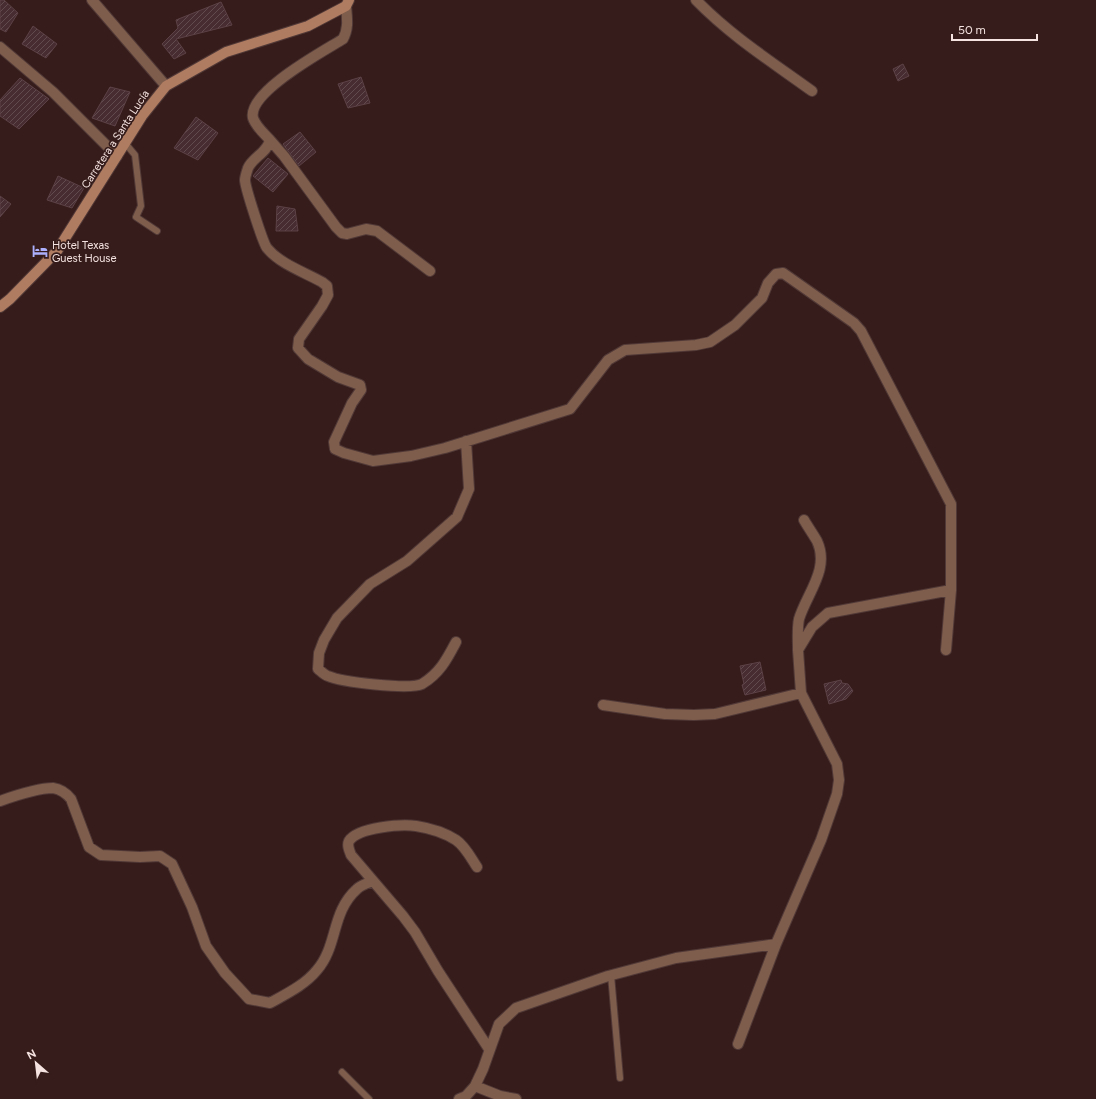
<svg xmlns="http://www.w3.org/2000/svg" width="1096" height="1099" viewBox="0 0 1096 1099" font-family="Figtree,sans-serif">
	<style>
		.building { fill: url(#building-hatch); stroke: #5c4146 }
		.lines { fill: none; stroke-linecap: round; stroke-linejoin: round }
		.service-casing { stroke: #513937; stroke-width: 8 }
		.minor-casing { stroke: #513937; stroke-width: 12 }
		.secondary-casing { stroke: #513937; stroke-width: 12 }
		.service { stroke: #7e5d4c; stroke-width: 6 }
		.minor { stroke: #7e5d4c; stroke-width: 10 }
		.secondary { stroke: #b07c61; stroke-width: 10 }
		.labels { text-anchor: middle; stroke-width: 3.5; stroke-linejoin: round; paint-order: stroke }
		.street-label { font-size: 11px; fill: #f5e3e1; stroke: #361d1b }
		.poi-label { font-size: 11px; fill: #f5e3e1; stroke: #361d1b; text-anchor: start }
	</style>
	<defs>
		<pattern id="building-hatch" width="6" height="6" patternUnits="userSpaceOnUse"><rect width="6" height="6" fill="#472d32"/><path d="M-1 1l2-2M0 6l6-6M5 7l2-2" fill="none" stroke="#624b4f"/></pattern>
	</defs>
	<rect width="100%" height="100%" fill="#361d1b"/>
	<!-- building -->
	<path class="building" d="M0,0H4L18,13L6,32L0,29Z
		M221,2L232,25L176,39L186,53L174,59L162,44L178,28L176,20Z
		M33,26L57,44L46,58L22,44Z
		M903,64L909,76L898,81L893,69Z
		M361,77L370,103L348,108L338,84Z
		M20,78L49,99L19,129L0,116V100Z
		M110,87L130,92L115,126L92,118Z
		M196,117L218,133L198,160L174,148Z
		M300,132L316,152L299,166L283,144Z
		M268,158L288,174L273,192L253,176Z
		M58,176L84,188L72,208L47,200Z
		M0,196L11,204L0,217Z
		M277,206L295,209L298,231H276Z
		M760,662L766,690L745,695L742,685L744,684L740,666Z
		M841,680L842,683L848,684L853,691L846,699L829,704L824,684Z"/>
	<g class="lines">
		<defs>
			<path id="service" d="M125,143L135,155L141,206L136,217L157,231
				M611,975L620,1078
				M342,1072L369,1099"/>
			<path id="minor" d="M92,0L166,86
				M696,0C731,36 772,62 812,91
				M346,6C347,18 349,28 343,39C324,51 247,92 253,118C256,127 264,133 270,140C267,153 253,157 248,168C247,171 245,177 245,180C245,187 263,243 267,248C280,264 304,272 322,282L327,286L328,295L322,306L299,339L298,348L308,359L338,377L360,385L361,390L352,403L334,442L335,449L344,453L373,461L411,456L445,448L570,409L608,360L625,350L696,345L710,342L735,325L762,298L768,283L776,274L783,273L854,323L861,331L951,504V590L946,650
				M0,47L53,92L117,156
				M270,140L284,156L336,227L342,233L347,234L366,229L377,231L430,271
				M456,642C447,659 440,673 422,684C409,690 341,682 328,676C324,675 321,671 318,669L319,653L324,640L337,618L370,584L407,561L457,517L469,489L466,441
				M798,650C798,640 797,629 799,619C807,593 830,569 817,541C813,534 808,527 804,520
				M603,705L665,714L694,715L715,714L801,693
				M0,801C14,796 38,788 53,788C60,789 67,794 71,799L89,847L101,855L140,857L160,856L172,864L192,907L206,946L225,973L249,999L270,1003C286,994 305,985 317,970C338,946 331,912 357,889C361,885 368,883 373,881
				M477,867C471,858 465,846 456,840C445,833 429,828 416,826C402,824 358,827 349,841C347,845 349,850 351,855L403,916L415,932L438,971L489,1049
				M738,1044L776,944L821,840L837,794L839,780L837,764L801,693L798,650L812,627L828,613L951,590
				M475,1086L500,1096L516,1099
				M459,1099L466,1096L475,1086L483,1069L499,1024L516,1008L608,976L676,958L776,944"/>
			<path id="secondary" d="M0,307L10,299L57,251L142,116L166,86L226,52L308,26L346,6L349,0"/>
		</defs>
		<!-- service casing -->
		<use href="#service" class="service-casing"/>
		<!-- minor casing -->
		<use href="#minor" class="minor-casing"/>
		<!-- secondary casing -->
		<use href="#secondary" class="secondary-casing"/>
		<!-- service -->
		<use href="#service" class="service"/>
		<!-- minor -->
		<use href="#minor" class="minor"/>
		<!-- secondary -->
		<use href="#secondary" class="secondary"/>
	</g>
	<!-- icons -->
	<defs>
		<symbol id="hotel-bare" viewBox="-9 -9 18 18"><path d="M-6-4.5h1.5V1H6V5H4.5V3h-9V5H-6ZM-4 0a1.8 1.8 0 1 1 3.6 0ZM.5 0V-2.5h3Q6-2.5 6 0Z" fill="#acaffb" stroke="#361d1b" stroke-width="2.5" paint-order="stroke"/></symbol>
	</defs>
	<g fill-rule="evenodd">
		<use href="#hotel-bare" x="29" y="240" width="22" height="22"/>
	</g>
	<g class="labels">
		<!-- street labels -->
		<g class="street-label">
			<text transform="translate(115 139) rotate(-57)" y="4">Carretera a Santa Lucía</text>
		</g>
		<!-- poi labels -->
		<g class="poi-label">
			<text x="52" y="249">Hotel Texas<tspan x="52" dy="13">Guest House</tspan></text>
		</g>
	</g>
	<!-- north arrow -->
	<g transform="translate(36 1063) rotate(332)" stroke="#361d1b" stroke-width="3" paint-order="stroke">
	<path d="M0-3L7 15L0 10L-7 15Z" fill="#f5e3e1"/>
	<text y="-6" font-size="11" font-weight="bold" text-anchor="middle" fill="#f5e3e1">N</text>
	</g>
	<!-- scale -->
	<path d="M952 34v6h85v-6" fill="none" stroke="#f5e3e1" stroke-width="2"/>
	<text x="958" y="34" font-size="12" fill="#f5e3e1" stroke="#361d1b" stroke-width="3" paint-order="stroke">50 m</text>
</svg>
